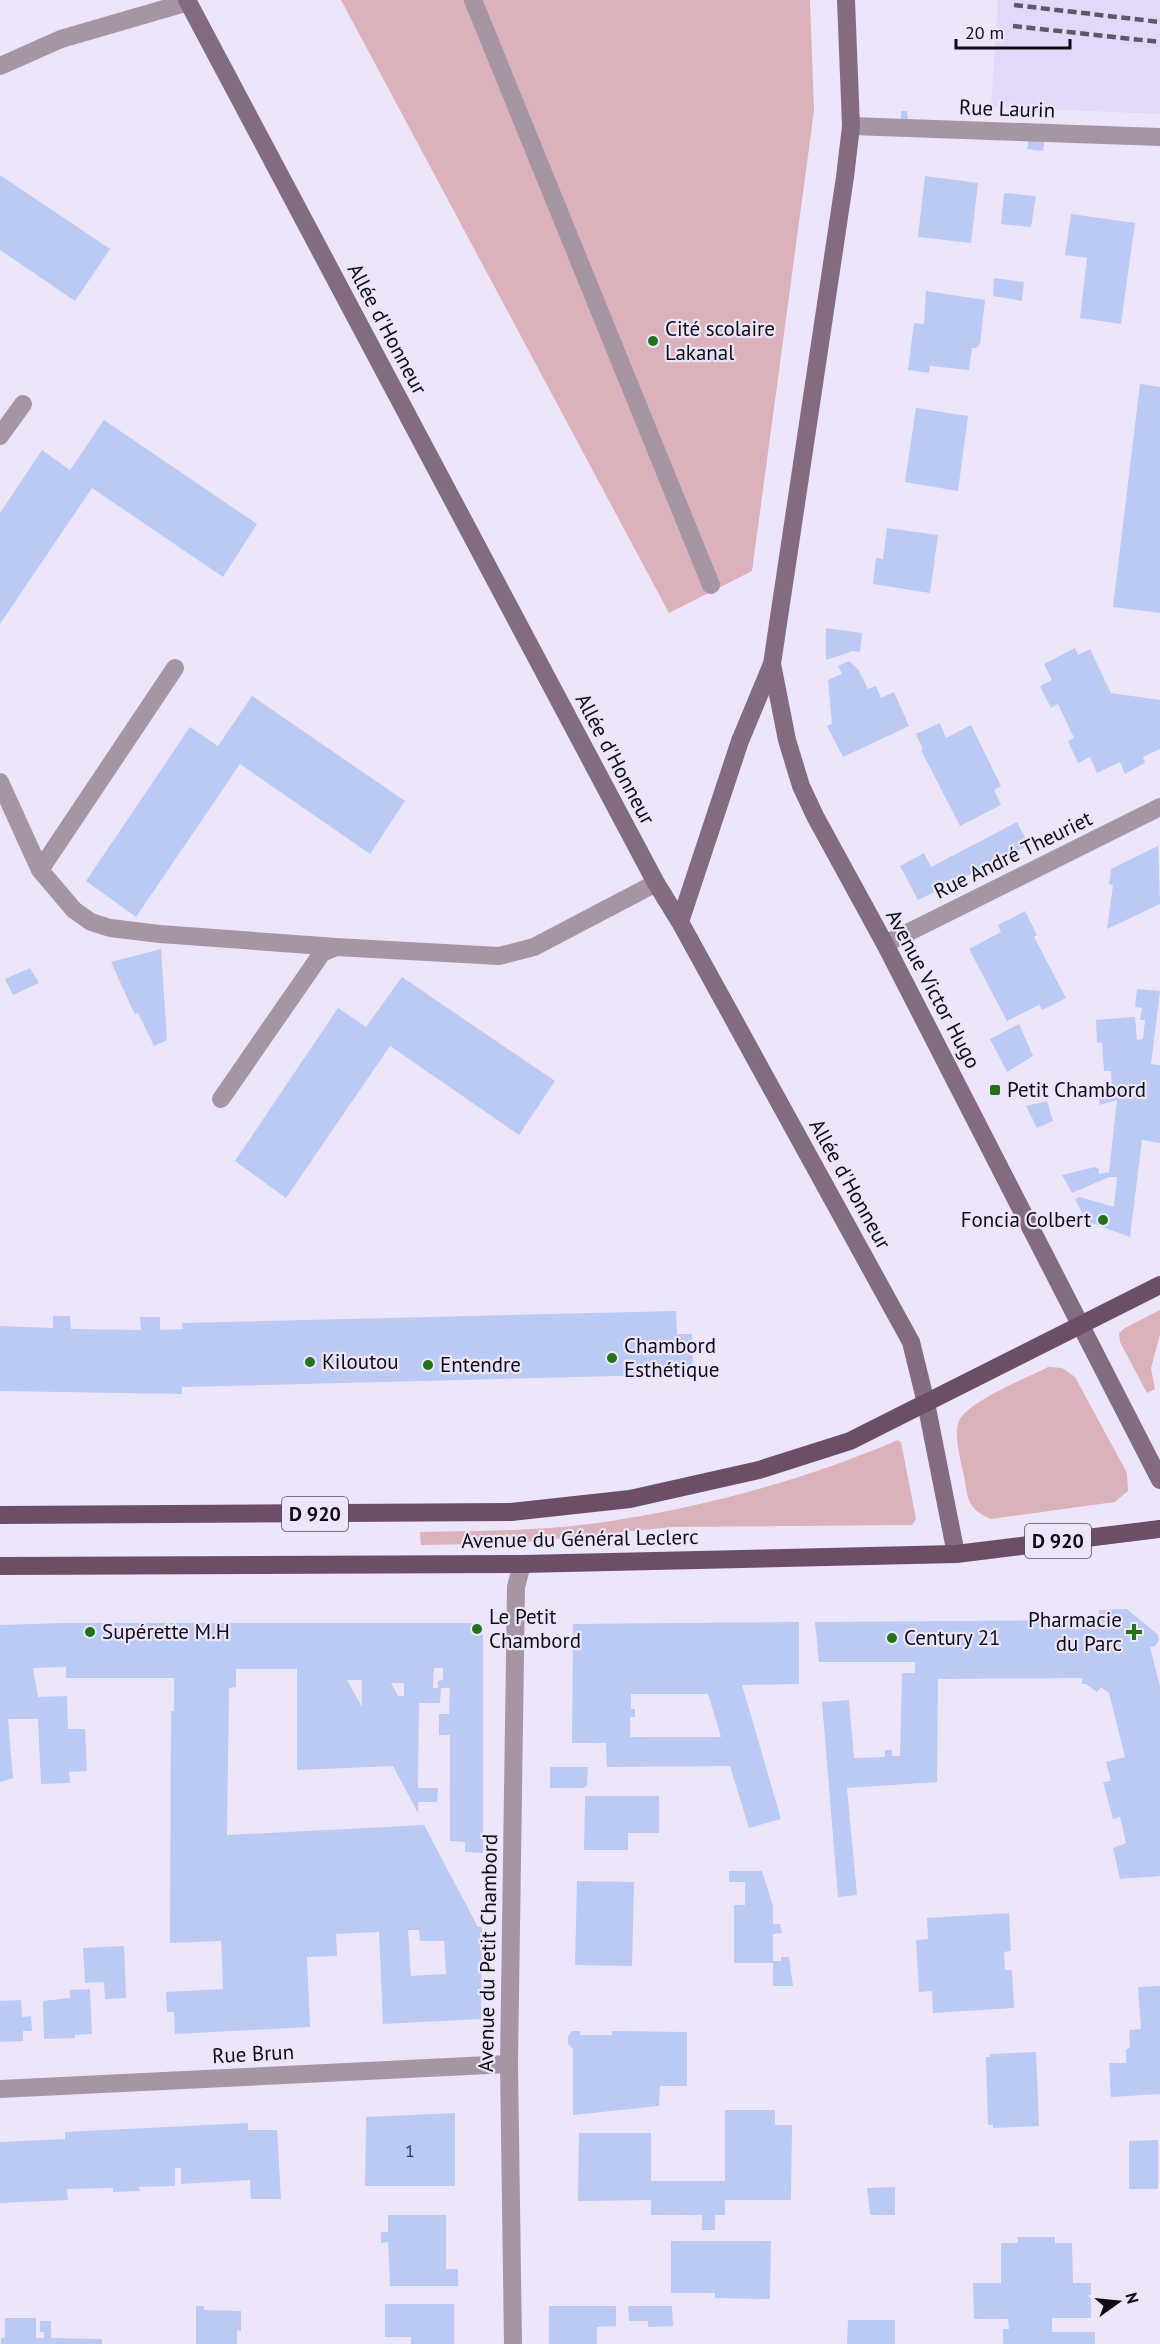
<svg xmlns="http://www.w3.org/2000/svg" width="1160" height="2344" viewBox="0 0 1160 2344" font-family="'PT Sans',sans-serif">
	<style>
		.built { fill: #e3d8fa }
		.green { fill: #dbb1ba }
		.building { fill: #bacaf4; fill-rule: evenodd }
		.lines { fill: none; stroke-linecap: round; stroke-linejoin: round }
		.lane { stroke: #a695a3; stroke-width: 18 }
		.street { stroke: #a695a3; stroke-width: 18 }
		.secondary { stroke: #846c80; stroke-width: 18 }
		.primary { stroke: #6c4f67; stroke-width: 18 }
		.rail { stroke: #5d5867; stroke-width: 4.5; stroke-dasharray: 9 4.5; stroke-linecap: butt }
		.poi-dot { fill: #22721a; stroke: #ede6fb; stroke-width: 2 }
		.labels { text-anchor: middle; stroke-width: 4.5; stroke-linejoin: round; paint-order: stroke }
		.number-label { font-size: 18px; fill: #393a4e }
		.shield { fill: #ede6fb; stroke: #514c5b; stroke-width: 1.5 }
		.shield-label { font-size: 20px; font-weight: bold; fill: #0e0a16 }
		.street-label { font-size: 21px; fill: #0e0a16; stroke: #ede6fb }
		.poi-label { font-size: 21px; fill: #0e0a16; stroke: #ede6fb; text-anchor: start }
	</style>
	<rect width="100%" height="100%" fill="#ede6fb"/>
	<!-- built -->
	<path class="built" d="M998,0H1160V114L991,107Z"/>
	<!-- green -->
	<path class="green" d="M341,0H810L814,111L752,571L669,613Z
		M1160,1310V1334L1151,1368L1155,1389L1147,1393L1120,1342L1119,1333L1125,1328Z
		M1048,1367L1062,1368L1075,1377L1127,1473L1128,1491L1115,1502L991,1519C967,1509 968,1499 964,1476C961,1462 953,1434 959,1421C967,1402 1027,1378 1048,1367Z
		M898,1440L901,1442L916,1519L912,1525L673,1527L516,1543L421,1545L420,1532C484,1531 548,1531 611,1521C709,1506 807,1479 898,1440Z"/>
	<!-- building -->
	<path class="building" d="M901,111H907L908,120H901Z
		M1029,138L1045,139L1043,151L1027,149Z
		M0,175L110,249L75,301L0,250Z
		M925,176L978,183L971,243L918,237Z
		M1004,193L1036,196L1031,227L1001,224Z
		M1071,214L1135,223L1121,324L1080,318L1087,258L1065,255Z
		M994,278L1024,282L1022,301L993,296Z
		M926,291L985,300L980,344L976,348H972L969,370L930,366L929,373L908,370L914,323L924,324Z
		M1140,384L1160,387V613L1113,607Z
		M916,408L968,416L958,491L905,482Z
		M104,420L257,524L223,577L92,488L0,624V513L42,450L70,470Z
		M887,528L938,535L930,593L873,584L876,558L883,559Z
		M826,628L862,633L860,652L853,651L826,660Z
		M1075,648L1078,655L1090,649L1111,693L1160,700V749L1143,757L1145,763L1125,774L1120,762L1097,773L1090,757L1078,763L1068,741L1074,738L1058,704L1051,708L1040,686L1052,680L1044,664Z
		M849,661L858,669L868,689L876,686L881,698L894,692L909,726L843,757L827,726L832,724L828,680L842,674L838,666Z
		M252,696L405,801L370,854L240,764L136,917L86,881L190,727L218,746Z
		M940,723L946,738L971,725L1001,786L994,790L1001,805L960,826L921,750L923,749L916,734Z
		M1017,822L1029,845L918,900L900,866L924,853L931,867Z
		M1158,839L1160,904L1107,929L1113,885L1109,884L1111,869L1158,846Z
		M1025,911L1037,935L1034,937L1066,998L1042,1010L1039,1005L1007,1021L969,949L1001,932L998,925Z
		M161,949L167,1040L154,1046L138,1013L135,1015L111,962Z
		M30,968L39,983L13,995L5,979Z
		M402,977L555,1081L519,1135L390,1046L286,1198L235,1161L338,1008L366,1027Z
		M1137,989L1160,991L1151,1064L1160,1065V1143L1142,1140L1130,1237L1086,1221L1075,1199L1080,1197L1114,1207L1117,1177H1109L1072,1193L1062,1175L1095,1167L1099,1169V1174L1109,1172L1117,1100L1100,1105L1097,1090L1112,1086L1111,1071H1104L1102,1042L1097,1043L1096,1020L1135,1017L1137,1040L1143,1039L1145,1020H1140L1142,1008L1135,1007Z
		M1019,1024L1033,1056L1007,1072L990,1039Z
		M1047,1101L1053,1121L1037,1128L1026,1106Z
		M676,1311L677,1334H692L693,1374L184,1387H182V1394L0,1391V1326L53,1328V1316H70L71,1329L141,1330L140,1317H160V1330L183,1329L182,1323Z
		M1127,1609L1157,1634L1159,1640L1155,1646L1150,1647L1160,1686V1876L1120,1879L1113,1848L1126,1843L1120,1817L1113,1819L1103,1782L1111,1781L1106,1762L1125,1757L1109,1693L1101,1687L1097,1692L1086,1684H1082V1678L938,1679L937,1782L847,1788L857,1895L838,1897L822,1702L849,1700L854,1758L885,1757V1750H892V1756H900L902,1673H915V1662H819L815,1622L1099,1620V1610Z
		M799,1622V1684L742,1685L781,1819L749,1828L730,1766L607,1767L606,1743H572L573,1624ZM631,1694H708L721,1737H630V1717H635V1709H631Z
		M65,1623H471L483,1635V1853L465,1852V1842L450,1841V1735H439V1714H449L450,1688H441L440,1703H419L418,1788H438L437,1802H418V1813L393,1766L297,1770V1669H236V1687L229,1688L227,1835L424,1825L478,1927H482L481,2019L383,2024L379,1932L336,1934L337,1956L307,1957L310,2027L175,2034L174,2012H167L166,1992L223,1989L221,1941L170,1943L171,1711H174V1678H66V1667L33,1668L38,1697L67,1696L68,1729H85L87,1771L69,1772L70,1783L41,1784L38,1719H8L13,1778L0,1782V1625ZM434,1668H443V1680L438,1681V1688H433ZM347,1680H362V1707ZM391,1683H404V1696H398ZM408,1930H419L420,1941H444L446,1974L411,1976Z
		M550,1767H588L587,1785L583,1788H550Z
		M585,1796H659V1833H628V1850H584Z
		M729,1871H762L773,1906V1924H780L782,1933L773,1934V1963H734V1905H745V1882H729Z
		M577,1881L634,1882L632,1966L575,1965Z
		M1009,1913L1011,1951L1004,1952L1005,1970H1012L1014,2008L933,2013L932,1991L919,1992L916,1940L928,1939L927,1918Z
		M124,1946L126,1998L105,1999L104,1982L85,1983L83,1948Z
		M781,1957H789L793,1986H773V1961H781Z
		M1160,1986V2094L1111,2097L1109,2063H1126V2049L1130,2048L1129,2030L1141,2029L1138,1987Z
		M90,1989L92,2034L75,2035V2038L44,2039L43,2001L70,1998V1990Z
		M21,2000L22,2017L31,2016L32,2031H23V2041L0,2042V2001Z
		M572,2031H580V2035H612V2031L687,2032V2086H660L659,2106L573,2115V2049L568,2044V2036Z
		M1036,2052L1039,2126L993,2128V2125H988L986,2057H990V2054Z
		M725,2110H775V2125H792L791,2200H725V2215H715V2230H702V2215H651V2200L578,2201L579,2133H651V2181H725Z
		M455,2113V2186H365L366,2117Z
		M248,2123V2130H277L281,2199H251L250,2180L181,2184V2168H175V2186L139,2187L140,2191L113,2192V2188L67,2189L68,2200L0,2203V2142L65,2139V2132Z
		M1158,2140V2189H1129V2141Z
		M895,2187V2215H870L867,2188Z
		M388,2215H446V2269H458V2286H390L388,2242L381,2243V2232H388Z
		M1017,2237H1055V2243H1072L1073,2283H1091V2318H1052V2332H1095V2344H1003V2329H1009L1008,2319H974L973,2283H1001V2243H1018Z
		M671,2241H771L770,2299L715,2298V2293H671Z
		M385,2304H454V2344H411V2337H385Z
		M196,2306H204V2310L241,2311V2331L237,2330V2344H196Z
		M549,2306H616V2326L597,2327V2344H549Z
		M628,2306H672L673,2326L648,2327V2321H629Z
		M5,2318H36V2338H44V2332H40V2321H51V2338L102,2339V2344H1V2338H5Z
		M848,2320H895V2344H847Z"/>
	<g class="lines">
		<!-- lane -->
		<path class="lane" d="M473,0L711,585
			M851,126L1160,137"/>
		<!-- street -->
		<path class="street" d="M0,66L61,39L188,2
			M0,436L23,404
			M175,668L40,870L74,910L91,922L110,928L160,934L336,947
			M0,782L40,870
			M885,944L1160,807
			M221,1099L322,953L336,947L499,956L534,947L656,883
			M0,2089L509,2064
			M513,2344L509,2064L516,1587L522,1564"/>
		<!-- secondary -->
		<path class="secondary" d="M187,0L656,883L680,922L911,1342L926,1403L956,1554
			M772,664L787,740L801,786L815,816L885,944L1160,1480
			M680,922L740,741L772,664L845,177L851,126L846,0"/>
		<!-- primary -->
		<path class="primary" d="M0,1515L511,1512L630,1499L759,1470L850,1441L1160,1285
			M0,1566L522,1564L956,1554L1160,1529"/>
		<!-- rail -->
		<path class="rail" d="M1014,5L1160,22
			M1013,26L1160,42"/>
	</g>
	<!-- markers -->
	<g class="poi-dot">
		<circle cx="653" cy="341" r="6"/>
		<rect x="989" y="1084" width="12" height="12" rx="3"/>
		<circle cx="1103" cy="1220" r="6"/>
		<circle cx="612" cy="1358" r="6"/>
		<circle cx="310" cy="1362" r="6"/>
		<circle cx="428" cy="1365" r="6"/>
		<circle cx="477" cy="1629" r="6"/>
		<circle cx="90" cy="1632" r="6"/>
		<path d="M1131 1623h6v6h6v6h-6v6h-6v-6h-6v-6h6z"/>
		<circle cx="892" cy="1638" r="6"/>
	</g>
	<g class="labels">
		<!-- number labels -->
		<g class="number-label">
			<text x="410" y="2157">1</text>
		</g>
		<!-- shield labels -->
		<g class="shield">
			<rect x="282" y="1497" width="66" height="34" rx="4.5"/>
			<rect x="1025" y="1524" width="66" height="34" rx="4.5"/>
		</g>
		<g class="shield-label">
			<text x="315" y="1521">D 920</text>
			<text x="1058" y="1548">D 920</text>
		</g>
		<!-- street labels -->
		<g class="street-label">
			<text transform="translate(1007 109) rotate(2)" y="7">Rue Laurin</text>
			<text transform="translate(387 329) rotate(62)" y="7">Allée d'Honneur</text>
			<text transform="translate(615 759) rotate(62)" y="7">Allée d'Honneur</text>
			<text transform="translate(1013 855) rotate(-26)" y="7">Rue André Theuriet</text>
			<text transform="translate(933 989) rotate(62)" y="7">Avenue Victor Hugo</text>
			<text transform="translate(850 1184) rotate(61)" y="7">Allée d'Honneur</text>
			<text transform="translate(580 1539) rotate(-1)" y="7">Avenue du Général Leclerc</text>
			<text transform="translate(488 1953) rotate(-89)" y="7">Avenue du Petit Chambord</text>
			<text transform="translate(253 2054) rotate(-3)" y="7">Rue Brun</text>
		</g>
		<!-- poi labels -->
		<g class="poi-label">
			<text x="665" y="336">Cité scolaire<tspan x="665" dy="24">Lakanal</tspan></text>
			<text x="1007" y="1097">Petit Chambord</text>
			<text x="1091" y="1227" text-anchor="end">Foncia Colbert</text>
			<text x="624" y="1353">Chambord<tspan x="624" dy="24">Esthétique</tspan></text>
			<text x="322" y="1369">Kiloutou</text>
			<text x="440" y="1372">Entendre</text>
			<text x="489" y="1624">Le Petit<tspan x="489" dy="24">Chambord</tspan></text>
			<text x="1122" y="1627" text-anchor="end">Pharmacie<tspan x="1122" dy="24">du Parc</tspan></text>
			<text x="102" y="1639">Supérette M.H</text>
			<text x="904" y="1645">Century 21</text>
		</g>
	</g>
	<!-- north arrow -->
	<g transform="translate(1118 2302) rotate(75)" stroke="#ede6fb" stroke-width="4.5" paint-order="stroke">
	<path d="M0-4.5L10 22L0 15L-10 22Z" fill="#0e0a16"/>
	<text y="-9" font-size="16" font-weight="bold" text-anchor="middle" fill="#0e0a16">N</text>
	</g>
	<!-- scale -->
	<path d="M956 39v9h114v-9" fill="none" stroke="#0e0a16" stroke-width="3"/>
	<text x="965" y="39" font-size="18" fill="#0e0a16" stroke="#ede6fb" stroke-width="4.5" paint-order="stroke">20 m</text>
</svg>
